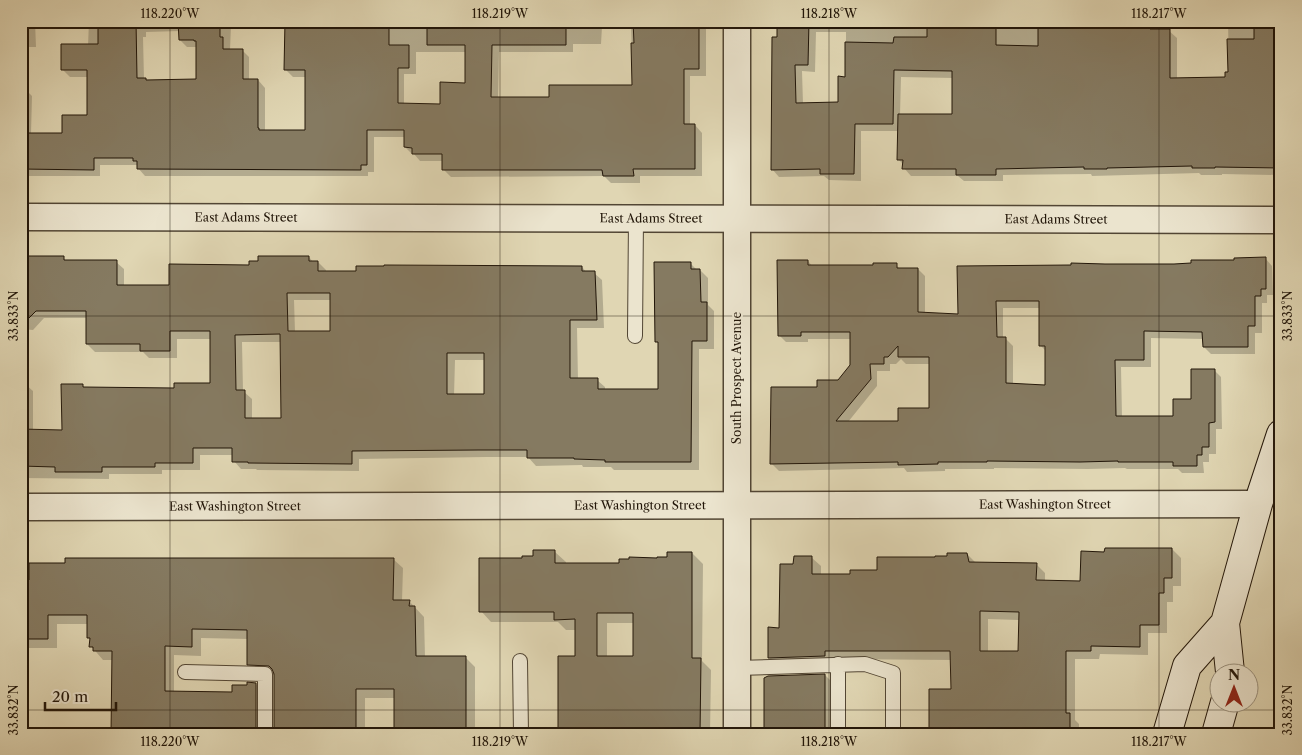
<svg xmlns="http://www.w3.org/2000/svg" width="1302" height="755" viewBox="0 0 1302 755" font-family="'Libre Caslon Text',serif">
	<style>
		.shadow { fill: #0003; fill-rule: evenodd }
		.building { fill: #857a61; stroke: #221609; fill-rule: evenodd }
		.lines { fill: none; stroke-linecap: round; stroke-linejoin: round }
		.service-casing { stroke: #524634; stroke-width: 16 }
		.minor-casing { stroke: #524634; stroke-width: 29 }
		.secondary-casing { stroke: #221609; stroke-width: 30 }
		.service { stroke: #ebe4ce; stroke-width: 14 }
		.minor { stroke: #ebe4ce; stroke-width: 26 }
		.secondary { stroke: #ebe4ce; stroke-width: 28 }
		.ticks { fill: none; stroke: #221609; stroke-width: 1; stroke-opacity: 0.45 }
		.labels { text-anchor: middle; stroke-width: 4; stroke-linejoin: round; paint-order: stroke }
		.street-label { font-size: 12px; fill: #221609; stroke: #ebe4ce }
		.neatline { fill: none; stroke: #221609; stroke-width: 2 }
		.ticks-label { font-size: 12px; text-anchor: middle; fill: #221609 }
	</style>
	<rect width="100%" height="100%" fill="#e0d6b3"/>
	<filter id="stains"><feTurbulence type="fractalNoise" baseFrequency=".004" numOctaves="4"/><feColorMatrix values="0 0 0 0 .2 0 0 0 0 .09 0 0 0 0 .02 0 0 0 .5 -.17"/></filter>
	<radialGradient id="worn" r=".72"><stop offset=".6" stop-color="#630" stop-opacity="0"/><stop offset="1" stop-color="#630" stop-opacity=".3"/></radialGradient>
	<!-- shadow -->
	<path class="shadow" d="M21,21H35L36,47H27L26,90L32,96L31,134L64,135L88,116V77H70L63,70L88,46L89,21H227L231,25L230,50H242L249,57V80H258L265,88V132H307V77H293L286,70V21H706V76H690V125H695L702,133V176H640V183H611L604,176L451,177L444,170V161H420L414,154H412L405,147V137H374V172H368V176H145L138,168V165H100V176H21ZM631,26L633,87L550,99H498L499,52H573V44H601L602,27ZM180,31V40L187,47H197V81L148,82L146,79H144L143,37H146V32ZM416,52H466V84L441,105L404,104V74H416Z
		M778,21H1168V30L1177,38V79L1226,78L1229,73L1228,21H1281V178L1279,175L1222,174V175H1201L1199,173L1092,176L1091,174L1003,175V181H964L958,176H911L904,168V165L898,159L899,131H861V181L829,180L824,176L779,177L772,169ZM816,32H846V78L839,103L803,104L802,71L815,72ZM901,77L953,78V115H900Z
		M21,257L63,258L67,262H116L124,269V286H170L250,266L309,257L313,262H318L326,270V272L582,267L587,273H594L602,280L604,328H577L578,380H597L605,387V391L659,390V344L656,341L690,263L697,270H700L708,278V305L714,311V349H699V470H614L611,467H583L582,465L536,466L528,457H486L359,459V471L257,470L256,469H241L234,461V455H200V470H162V474H109V479L23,478L21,476V383L25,384L33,391V431H63L83,386L86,389H175L212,384L211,339H177V358H149L143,352H95L87,344V318H44L33,330L21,329ZM294,300H331V333L295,332ZM242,342H281L282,419H252V399L243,391ZM455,360H485V395L454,396Z
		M1265,258L1272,266L1273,295H1267V303H1262V333H1255V354H1211L1204,347V339L1151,338V367H1121L1122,417H1174L1192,400L1214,370L1221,377L1222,429H1216V454H1209V462H1203L1204,473H1182L1178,469H1127L1125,468L1088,469L994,468V469H945V471L907,472L904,468L779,471L771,463L818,388L838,382L851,366V339H808V342H786L779,335L808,261L813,267L896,265L900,269H918L925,276V313L959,315V267L1174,265L1236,262ZM1003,308H1040V345L1046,351V386L1013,385V346L1006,339L1003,338ZM901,359L906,364H930V409L899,422H848L877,386V371H890V364H896Z
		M1172,549L1181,558V586H1173V602H1167V633H1148V655L1100,654L1099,659H1075V720L1079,724V734H930L952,690L951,660L834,659L778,667L769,658L780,629L794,565L812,558L821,566V575H851L878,571L948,557L967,554L976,563L1036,564L1045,573V581L1081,582L1106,553ZM988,619L1020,620V653H988Z
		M555,552L566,562V564H620L669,558L692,553L703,564L702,661L711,670L710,734H559L576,657V630H566L558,622H491L481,611L523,559ZM607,623H634V657H607Z
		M393,559L403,568L402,601H409L424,617L425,657H465L475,667V734H398L395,731V698H365V734H274L275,675L258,674L248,664V639L201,638V656L174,655V693H233L256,684L265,693L266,734H112L113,660H103L91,646V640L89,638V624H57V648H21V563L22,564H66Z
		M825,675L839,689V734H766Z"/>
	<!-- building -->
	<path class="building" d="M98,21H136L137,78H146V80L196,79V41H194V40H179L178,21H220V37H223V49H243V79H258V128H259V130H305V70H284L285,21H389V45H409V68H398V103L440,104V82L465,83V45H427V21H566V45H492L491,97H549V85H632L631,43H634L633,21H699V69H684V124H695V169H633L634,176H603L602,170H442V154H412V148L404,147V130H367V165H361V170L137,169V161H133V158H94V170L21,169V133H62V115H87V70H61V44H98Z
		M777,21H809L808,65H795L796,103L838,102V76L845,77V42L893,43L894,37H927V21H996V45L1038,46V24H1063V21H1140V27H1150V29H1170V78L1225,77V72H1228L1227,39H1254V21H1281V168L1215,167V168H1192V166L1107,168V169H1084V167L996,169V175H956V169H902L903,160H897L898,114H952V71L894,70L893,124H855L854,174H820V169L771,170L772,37H777Z
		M21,256H64V260H117V285H169V264L249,265V261H258V256H309V261H318V271H356V266H384V265L582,266V271H595L597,320H570V378H598V389H658V342H655L654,262H691V269H700L701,302H707V341H692L691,462H605V460L574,459V458H527V450H478L352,451V464L248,463V462H232V448H193V463H155V467H102V472H55V467L21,466V429L62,430L61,384H83V387L174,388V383H210V331H170V351H140V344H86V311H36L21,326ZM287,293H330V331H288ZM280,334L281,418H245V390H236L235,335ZM447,353H484V394H447Z
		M1266,257V289H1261V296H1255V326H1248V347H1203L1202,332L1144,331V360H1115L1116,416H1173V399H1191V369H1215V422L1209,423V447H1202V455H1197V466H1173V462H1118V461L1080,462L987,461V462H938V464L898,465V462L770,464L771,387H817V380H838L850,365V332H801V336H778L777,260H808V265H873V263H897V268H918V312L958,314L957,266L1071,265V263L1105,264H1174L1191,263V260H1234V258ZM996,301H1039V346H1045V385L1006,383V337H997ZM898,346V357H929V408H898V421H836L871,379L870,364H884V357H888Z
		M1105,548H1172V578H1164V593H1159V625H1140V647L1091,646V651H1066V713H1070V734H929V689H951L950,651H825V656L768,658V627L779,628L780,564H793L794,556H812V574H850V570H877V557H935V556H947V553H967L969,562L1037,563L1036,580L1080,581L1081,551L1104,552ZM980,611L1019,612L1018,651H980Z
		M533,550H555V563H619V559H629V557L657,558V557H667V552H692V658H701L700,734H558V656H575V619L554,620V612H479V558H522V556H533ZM597,613H633V656H597Z
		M65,558H394L393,600H410L409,606H415L416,656H466V732H394V689H356V731H324V734H274V674L272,669L269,666L247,665V630L192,629V647L165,646V691L232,692V685H247V682L256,683V734H111L112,651H93V647H89L90,638H87V615H48V639H21V580H29V563H65Z
		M825,674V732L764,734V678L768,676Z"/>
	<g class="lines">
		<defs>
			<path id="service" d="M635,336L636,218
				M520,661L521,734
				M838,664V734
				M737,668L865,664L893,673V734
				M185,672L265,674V734"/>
			<g id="minor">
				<path d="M737,21V734"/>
				<path id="s1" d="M21,217L1281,220"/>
				<path id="s2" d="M21,507L1258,504"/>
			</g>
			<path id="secondary" d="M1230,672L1225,623L1258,504L1281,434
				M1167,734L1187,666L1225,623
				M1216,734L1225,702"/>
		</defs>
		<!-- service casing -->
		<use href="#service" class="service-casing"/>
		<!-- minor casing -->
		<use href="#minor" class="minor-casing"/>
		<!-- secondary casing -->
		<use href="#secondary" class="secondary-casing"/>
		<!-- service -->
		<use href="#service" class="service"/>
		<!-- minor -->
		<use href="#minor" class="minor"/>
		<!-- secondary -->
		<use href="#secondary" class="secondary"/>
	</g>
	<!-- ticks -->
	<path class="ticks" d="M170,21V734M500,21V734M829,21V734M1159,21V734M21,316H1281M21,710H1281"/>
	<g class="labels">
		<!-- street labels -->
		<g class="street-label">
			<text dy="4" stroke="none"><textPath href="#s1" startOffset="225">East Adams Street</textPath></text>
			<text dy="4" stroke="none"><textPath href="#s1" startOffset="630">East Adams Street</textPath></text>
			<text dy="4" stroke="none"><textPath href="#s1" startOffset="1035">East Adams Street</textPath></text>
			<text transform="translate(737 378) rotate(-90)" y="4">South Prospect Avenue</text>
			<text dy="4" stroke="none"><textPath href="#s2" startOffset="1024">East Washington Street</textPath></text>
			<text dy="4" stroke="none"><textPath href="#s2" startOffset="619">East Washington Street</textPath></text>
			<text dy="4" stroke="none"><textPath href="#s2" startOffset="214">East Washington Street</textPath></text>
		</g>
	</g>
	<!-- margin -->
	<rect width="1302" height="755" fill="none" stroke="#e0d6b3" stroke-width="55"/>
	<!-- north arrow -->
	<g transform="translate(1234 688)"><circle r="24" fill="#ebe4ce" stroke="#9b927f"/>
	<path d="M0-4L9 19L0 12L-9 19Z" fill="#8f2418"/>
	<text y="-8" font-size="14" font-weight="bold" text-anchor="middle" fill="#221609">N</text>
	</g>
	<!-- scale -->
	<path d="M45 702v8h71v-8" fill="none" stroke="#221609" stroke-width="2.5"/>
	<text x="52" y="702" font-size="15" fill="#221609" stroke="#ebe4ce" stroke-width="4" paint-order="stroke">20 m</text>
	<rect x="28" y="28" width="1246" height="700" class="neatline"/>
	<g class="ticks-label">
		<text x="170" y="18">118.220°W</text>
		<text x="500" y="18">118.219°W</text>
		<text x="829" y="18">118.218°W</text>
		<text x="1159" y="18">118.217°W</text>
		<text transform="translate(14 316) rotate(-90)" y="4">33.833°N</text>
		<text transform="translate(1288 316) rotate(-90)" y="4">33.833°N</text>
		<text transform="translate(14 710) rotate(-90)" y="4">33.832°N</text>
		<text transform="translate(1288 710) rotate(-90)" y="4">33.832°N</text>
		<text x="170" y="746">118.220°W</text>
		<text x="500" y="746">118.219°W</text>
		<text x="829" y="746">118.218°W</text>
		<text x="1159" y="746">118.217°W</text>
	</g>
	<rect width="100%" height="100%" filter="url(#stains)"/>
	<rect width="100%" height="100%" fill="url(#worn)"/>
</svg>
